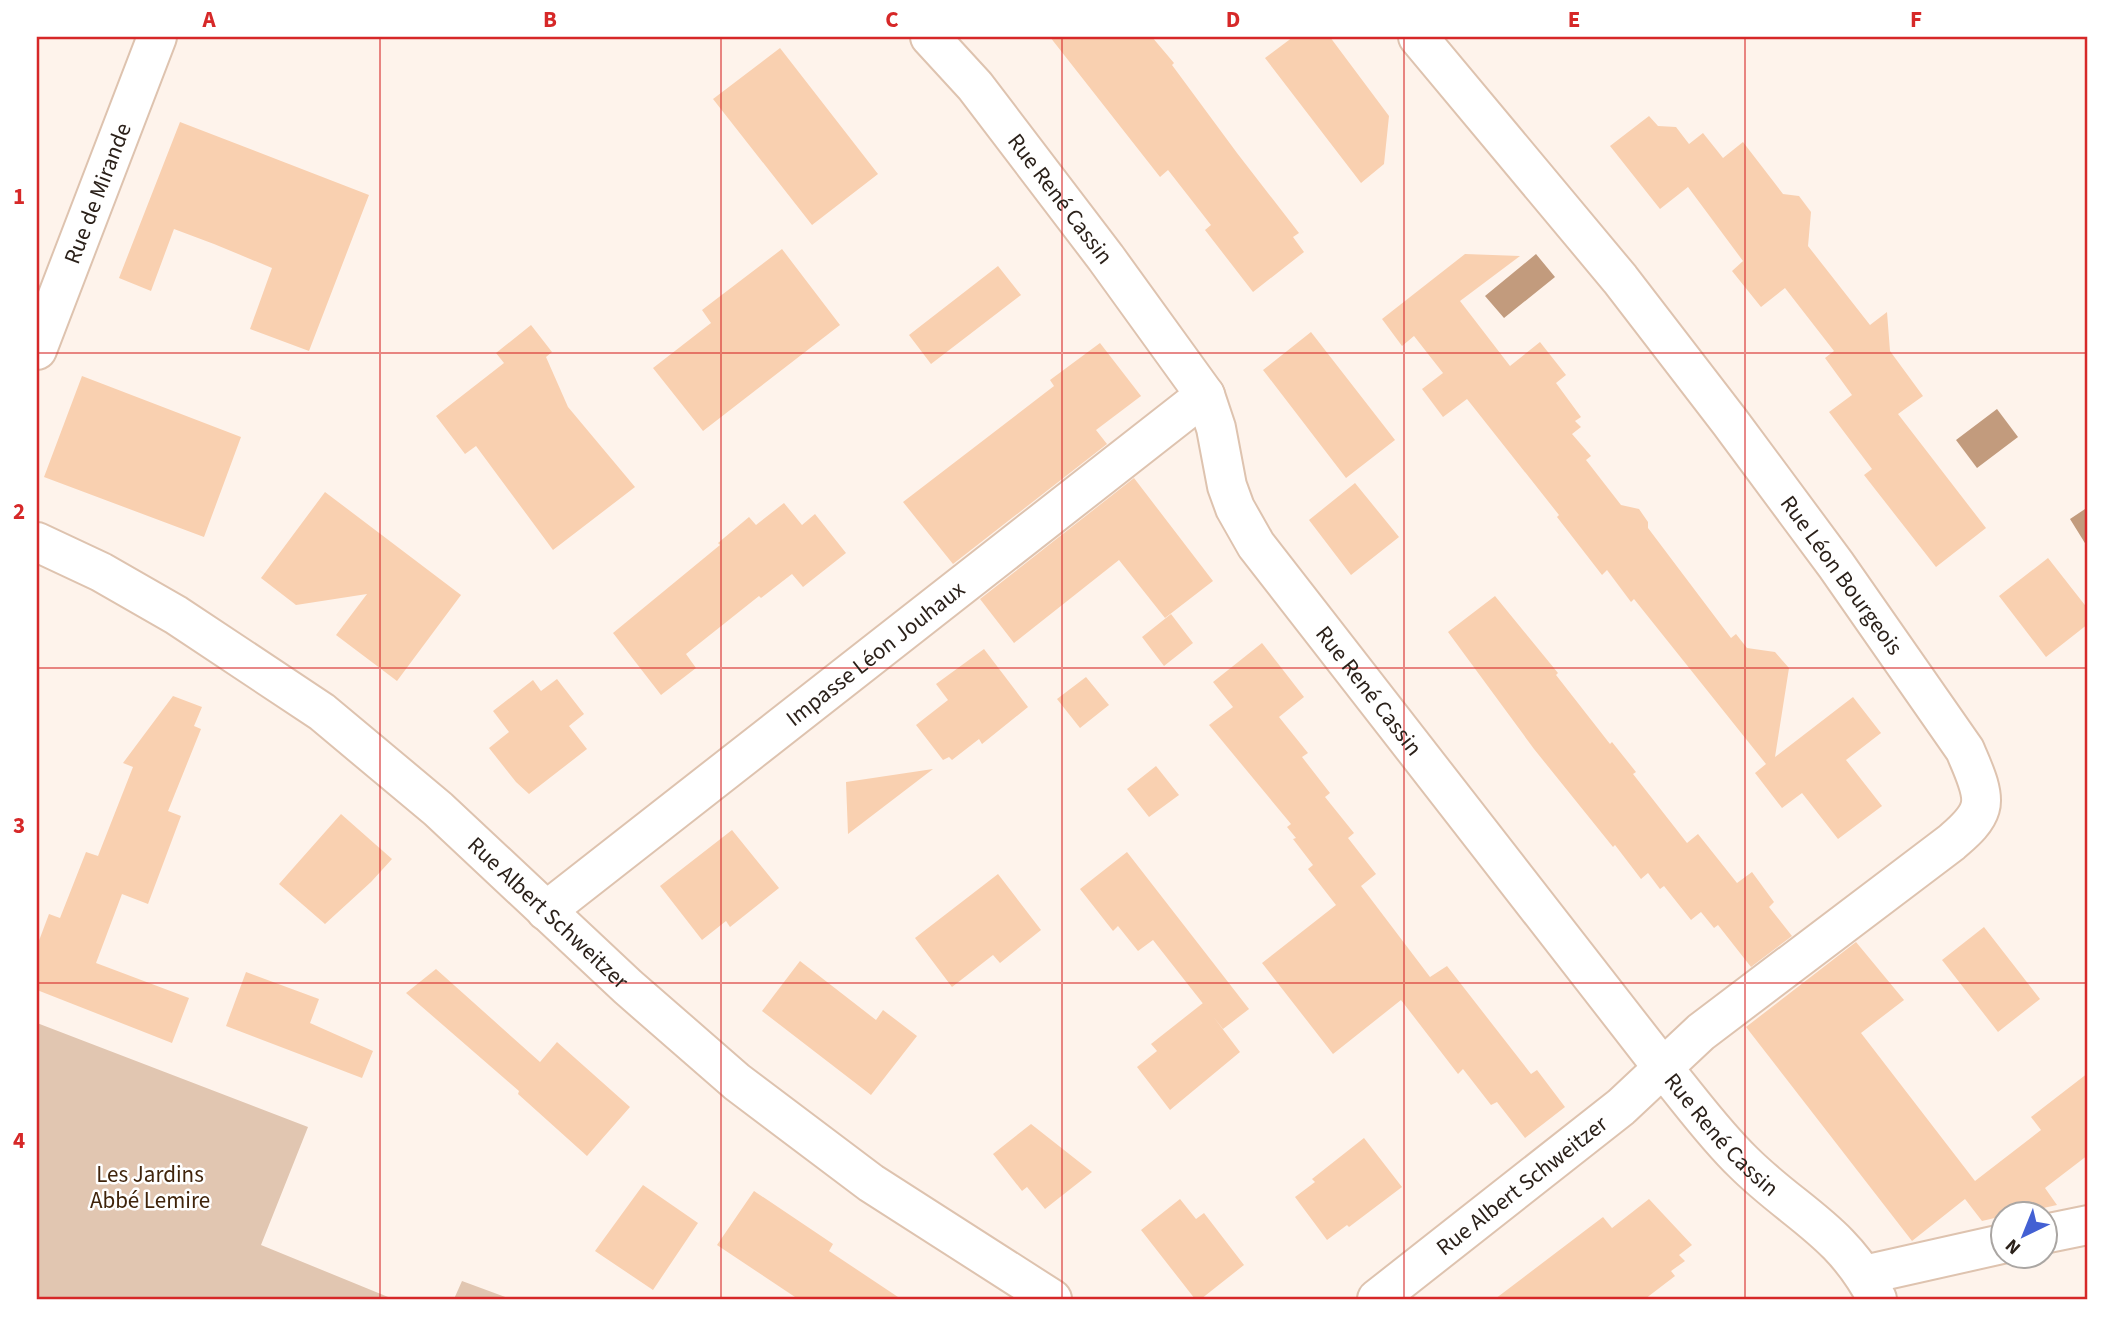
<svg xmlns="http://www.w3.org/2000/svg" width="2125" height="1336" viewBox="0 0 2125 1336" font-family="'Source Sans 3',sans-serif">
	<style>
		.green { fill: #e1c6b1 }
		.water { fill: #c29b7d }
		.building { fill: #f9d0b0 }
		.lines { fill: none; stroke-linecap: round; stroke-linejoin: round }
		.street-casing { stroke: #dec3af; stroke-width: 42 }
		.street { stroke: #fff; stroke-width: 38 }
		.grid { fill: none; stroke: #d62828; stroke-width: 2; stroke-opacity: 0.55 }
		.labels { text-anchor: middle; stroke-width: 5; stroke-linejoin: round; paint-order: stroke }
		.street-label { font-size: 23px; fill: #2b211a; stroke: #fff }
		.park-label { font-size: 23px; fill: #40240b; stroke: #fff }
		.neatline { fill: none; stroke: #d62828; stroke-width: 2.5 }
		.grid-label { font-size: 23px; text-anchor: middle; font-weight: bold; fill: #d62828 }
	</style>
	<rect width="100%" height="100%" fill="#fef3eb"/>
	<!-- green -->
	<path class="green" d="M37,1023L308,1127L261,1245L393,1299H37Z
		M462,1281L511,1299H454Z"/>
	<!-- water -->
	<path class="water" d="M1536,254L1555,277L1504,318L1485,296Z
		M1997,409L2018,437L1977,468L1956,440Z
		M2088,507V548L2070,519Z"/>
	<!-- building -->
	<path class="building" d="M1050,37H1152L1174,63L1172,65L1237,153L1299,233L1293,237L1304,252L1253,292L1205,230L1211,225L1168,170L1160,177Z
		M1293,37H1330L1389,116L1384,164L1361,183L1265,58Z
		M780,48L878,174L812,225L713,99Z
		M1649,116L1658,126L1676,127L1689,144L1703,133L1723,158L1743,142L1783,194L1799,196L1811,212L1808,246L1870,325L1887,312L1890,351L1923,396L1898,414L1986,528L1936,567L1864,475L1872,469L1829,412L1852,395L1825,358L1834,351L1785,288L1761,307L1732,271L1743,261L1688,187L1660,209L1610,146Z
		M180,122L369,195L309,351L250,329L272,268L214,244L174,229L151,291L119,278Z
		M782,249L840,325L703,431L653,368L711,323L702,310Z
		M1465,254L1520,256L1460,301L1510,366L1540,342L1566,375L1556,383L1581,417L1575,421L1581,427L1572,434L1591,456L1586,460L1621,505L1639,509L1648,522V528L1731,638L1736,634L1747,648L1775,652L1789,668L1775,757L1853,697L1881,733L1846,760L1882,806L1838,839L1802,793L1782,808L1755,773L1766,764L1634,599L1631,602L1607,570L1602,575L1557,517L1559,515L1467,399L1443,417L1422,389L1443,373L1414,336L1402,346L1382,319Z
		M998,266L1021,295L931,364L909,335Z
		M531,325L552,352L546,357L568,407L635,487L553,550L476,446L465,454L436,416L504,363L496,353Z
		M1311,332L1395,440L1346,478L1263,370Z
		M1100,343L1141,396L1096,430L1107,444L953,564L903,502L1054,386L1050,380Z
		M82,376L241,437L204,537L44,477Z
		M1134,478L1213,581L1165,618L1119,560L1014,643L980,599Z
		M1355,483L1399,537L1351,575L1309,520Z
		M325,492L461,595L397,681L336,635L367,594L296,605L261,578Z
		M784,503L802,525L815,514L846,553L803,587L792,574L761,598L759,596L686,654L696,668L661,695L613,633L720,545L718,543L749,517L756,525Z
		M2048,558L2088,609V624L2046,657L1999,596Z
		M1495,596L1558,673L1556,675L1610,744L1612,742L1636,772L1633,774L1687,843L1698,834L1737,883L1752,872L1774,902L1769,907L1792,936L1751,967L1718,925L1714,928L1701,912L1691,920L1664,886L1660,889L1648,873L1641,879L1615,845L1613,847L1534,749L1448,632Z
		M1171,614L1193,643L1164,666L1142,637Z
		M1262,643L1304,697L1279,717L1308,753L1302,757L1330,793L1325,797L1354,833L1348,838L1376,874L1361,886L1430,977L1447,966L1531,1074L1537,1070L1565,1107L1525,1138L1497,1102L1491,1105L1463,1069L1458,1074L1401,1000L1333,1054L1262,963L1336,905L1308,869L1313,865L1293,839L1296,838L1287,827L1291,824L1209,725L1233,707L1213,682Z
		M984,649L1028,707L982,744L979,739L952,760L949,757L943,760L916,725L948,700L936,684Z
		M1086,677L1109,705L1080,728L1057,699Z
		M557,679L584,714L569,726L587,749L529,794L516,782L489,748L509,732L493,711L533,680L541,691Z
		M173,696L202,707L194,726L201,729L168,811L181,816L148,904L122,894L96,963L189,998L172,1043L37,990V946L49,914L60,918L86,852L98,856L133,767L123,763Z
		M1156,766L1179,795L1149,817L1127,789Z
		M933,769L848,834L846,782Z
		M341,814L392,859L371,882L325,924L279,884Z
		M732,830L779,888L730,927L726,921L702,940L660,886Z
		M1127,852L1249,1009L1223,1029L1153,940L1138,951L1118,926L1113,931L1080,889Z
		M998,874L1041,930L1000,963L993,955L952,987L915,938Z
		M1984,927L2040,999L1998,1032L1942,960Z
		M1856,942L1904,1000L1861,1033L1975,1181L2041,1130L2031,1117L2088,1073V1155L2045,1188L2057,1205L2016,1214H2003V1216L1982,1221L1965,1199L1912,1241L1746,1027Z
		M800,961L876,1020L883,1010L917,1036L871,1095L762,1011Z
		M436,969L540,1062L557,1042L630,1107L587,1156L518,1094L519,1091L406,993Z
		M246,972L319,999L310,1023L373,1051L362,1078L226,1026Z
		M1203,1003L1240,1052L1170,1110L1137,1067L1157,1051L1151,1044Z
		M1031,1124L1092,1172L1045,1209L1027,1187L1022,1191L993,1154Z
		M1364,1138L1402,1187L1349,1227L1347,1225L1327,1240L1295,1197L1315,1182L1312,1179Z
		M643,1185L698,1223L653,1290L595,1251Z
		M754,1191L833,1244L829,1251L901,1299H798L717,1245Z
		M1180,1199L1196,1219L1204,1213L1244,1265L1201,1299H1195L1141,1230Z
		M1649,1199L1692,1245L1679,1255L1685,1261L1671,1271L1675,1276L1645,1299H1495L1603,1217L1612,1228Z"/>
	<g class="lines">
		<defs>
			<g id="street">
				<path id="s1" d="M930,37L975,86L1106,258L1205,395L1216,428L1227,486L1235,508L1256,545L1663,1068C1689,1099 1714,1134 1743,1162C1794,1213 1842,1230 1877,1299"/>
				<path id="s2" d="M37,350L157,37"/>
				<path id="s3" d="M37,542L101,572L176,615L322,712L438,809L628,987L737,1082L871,1183L1052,1299"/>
				<path id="s4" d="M546,911L1205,395"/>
				<path d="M2044,1234L2088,1225"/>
				<path d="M1864,1275L2002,1244"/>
				<path id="s5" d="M1377,1299L1621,1107L1701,1032L1952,842C1962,833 1976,822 1980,808C1985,792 1971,765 1965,750L1836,565L1730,422L1620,279L1418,37"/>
			</g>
		</defs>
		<!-- street casing -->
		<use href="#street" class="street-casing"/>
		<!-- street -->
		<use href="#street" class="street"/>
	</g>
	<!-- grid -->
	<path class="grid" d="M380,37V1299M721,37V1299M1062,37V1299M1404,37V1299M1745,37V1299M37,353H2088M37,668H2088M37,983H2088"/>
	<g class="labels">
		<!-- street labels -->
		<g class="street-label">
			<text dy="8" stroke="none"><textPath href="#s2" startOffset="168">Rue de Mirande</textPath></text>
			<text dy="8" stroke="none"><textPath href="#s1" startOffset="208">Rue René Cassin</textPath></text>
			<text transform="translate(1842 575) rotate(54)" y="8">Rue Léon Bourgeois</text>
			<text dy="8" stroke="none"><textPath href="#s4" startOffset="418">Impasse Léon Jouhaux</textPath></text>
			<text dy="8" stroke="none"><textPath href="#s1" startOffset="796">Rue René Cassin</textPath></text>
			<text dy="8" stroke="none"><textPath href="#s3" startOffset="635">Rue Albert Schweitzer</textPath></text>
			<text dy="8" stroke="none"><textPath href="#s1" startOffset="1363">Rue René Cassin</textPath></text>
			<text dy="8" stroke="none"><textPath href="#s5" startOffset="184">Rue Albert Schweitzer</textPath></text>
		</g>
		<!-- park labels -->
		<g class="park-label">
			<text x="150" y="1182">Les Jardins<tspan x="150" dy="26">Abbé Lemire</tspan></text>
		</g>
	</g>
	<!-- border -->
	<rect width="2125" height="1336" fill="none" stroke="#ffffff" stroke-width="77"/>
	<!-- north arrow -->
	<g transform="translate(2024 1235) rotate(223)"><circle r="33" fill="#ffffff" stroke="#aaa6a3" stroke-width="2"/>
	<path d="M0-5L12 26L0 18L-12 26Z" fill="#4360d3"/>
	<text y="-10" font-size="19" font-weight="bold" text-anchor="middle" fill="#2b211a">N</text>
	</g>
	<rect x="38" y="38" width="2048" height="1260" class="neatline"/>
	<g class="grid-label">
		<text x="209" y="27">A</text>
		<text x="550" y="27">B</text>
		<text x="892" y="27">C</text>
		<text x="1233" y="27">D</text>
		<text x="1574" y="27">E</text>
		<text x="1916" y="27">F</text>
		<text x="19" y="204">1</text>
		<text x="19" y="519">2</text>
		<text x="19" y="833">3</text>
		<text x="19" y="1148">4</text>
	</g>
</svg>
